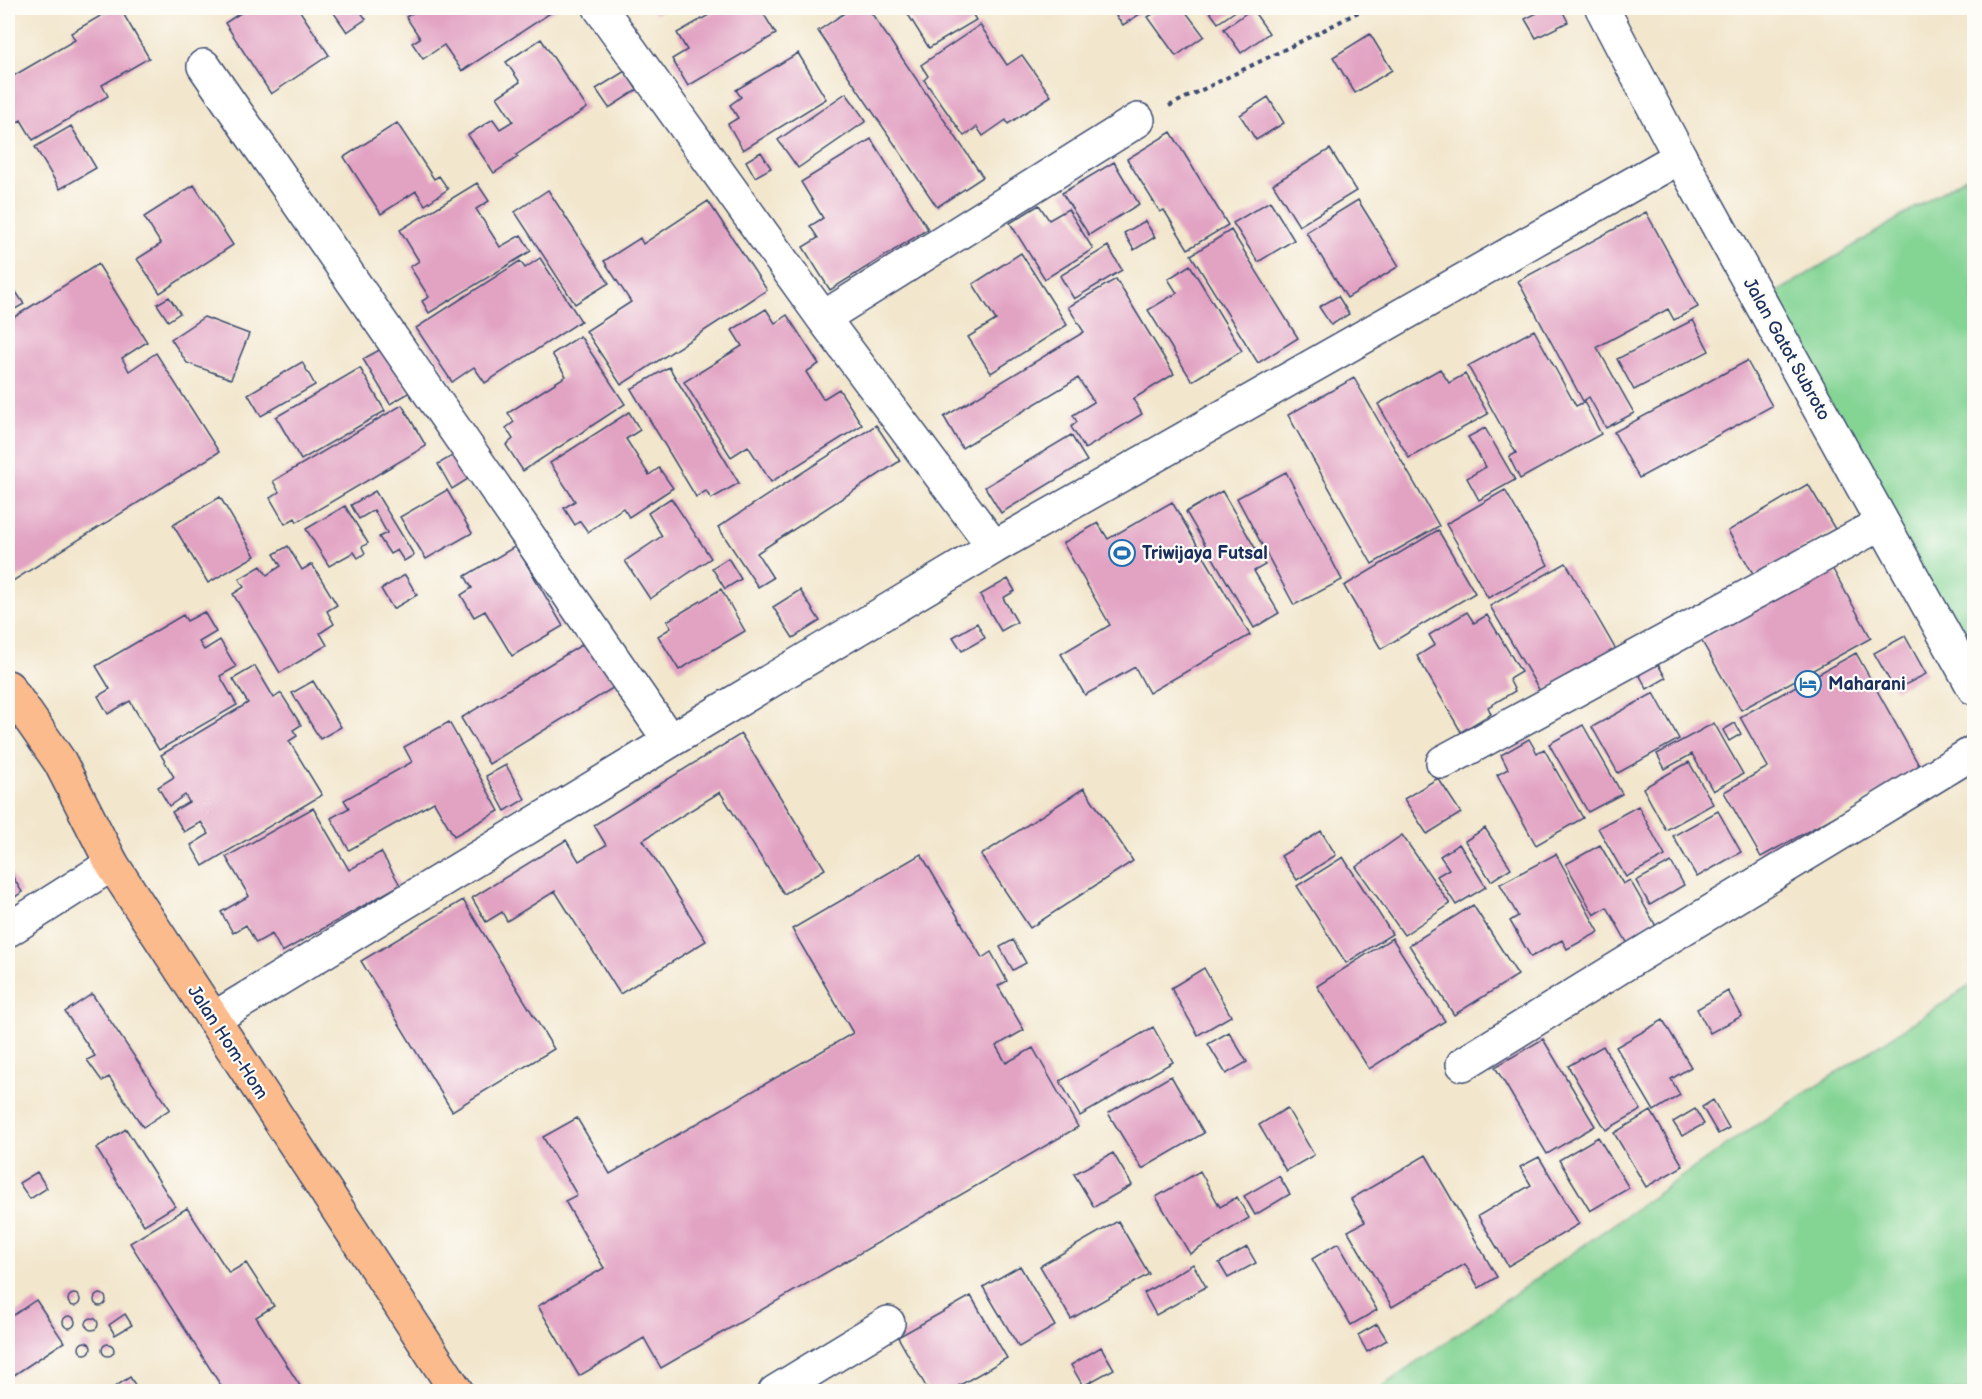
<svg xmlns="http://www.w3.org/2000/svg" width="1982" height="1399" viewBox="0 0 1982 1399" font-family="'Balsamiq Sans',sans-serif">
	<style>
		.green { fill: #84d494; stroke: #508279; stroke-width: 1.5 }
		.building { fill: #e2a3c3 }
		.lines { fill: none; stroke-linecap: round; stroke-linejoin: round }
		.minor-casing { stroke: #3b4a6e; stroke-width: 36 }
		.tertiary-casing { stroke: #3b4a6e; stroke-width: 36 }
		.trunk-casing { stroke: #3b4a6e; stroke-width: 36 }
		.path { stroke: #3b4a6e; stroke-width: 4; stroke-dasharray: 4.5 4.5; stroke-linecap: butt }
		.minor { stroke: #fff; stroke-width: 33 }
		.tertiary { stroke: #fff; stroke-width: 33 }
		.trunk { stroke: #fbbb8c; stroke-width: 33 }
		.labels { text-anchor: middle; stroke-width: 4.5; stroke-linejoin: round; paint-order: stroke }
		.street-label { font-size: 18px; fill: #1b2f5e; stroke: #fdfcf7 }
		.poi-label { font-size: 18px; font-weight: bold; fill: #1b2f5e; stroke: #fdfcf7; text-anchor: start }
	</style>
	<rect width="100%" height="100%" fill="#fdfcf7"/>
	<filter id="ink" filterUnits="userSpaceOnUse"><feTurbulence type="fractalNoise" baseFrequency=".0167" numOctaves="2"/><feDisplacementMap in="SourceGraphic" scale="12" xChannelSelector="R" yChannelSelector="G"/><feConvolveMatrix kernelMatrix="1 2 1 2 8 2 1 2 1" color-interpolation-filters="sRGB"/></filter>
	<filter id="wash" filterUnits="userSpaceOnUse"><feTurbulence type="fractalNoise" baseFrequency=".008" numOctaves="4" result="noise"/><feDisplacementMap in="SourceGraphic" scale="24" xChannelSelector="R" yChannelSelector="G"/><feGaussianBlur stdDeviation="1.35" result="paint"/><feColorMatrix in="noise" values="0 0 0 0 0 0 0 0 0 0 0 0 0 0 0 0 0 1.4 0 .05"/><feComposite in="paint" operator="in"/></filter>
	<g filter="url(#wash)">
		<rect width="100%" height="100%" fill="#f2e6cc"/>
		<!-- green -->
		<path class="green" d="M1974,172V688L1763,301Z
			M1974,983V1391H1376L1738,1137Z"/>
		<g id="blocks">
			<!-- building -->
			<path class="building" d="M114,8H120L149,58L102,85L108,96L33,140L21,120L11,126L8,120V79L75,40L71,33Z
				M248,8H298L329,55L271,94L225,23Z
				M341,8H358L366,19L347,32L334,13Z
				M420,8H558L462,71L444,45L423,59L412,43L420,38L406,17Z
				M651,8H666L655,14Z
				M721,8H760L776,34L688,86L672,59L687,50L677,33Z
				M852,8H868L983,177L937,207L818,31Z
				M904,8H969L976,20L929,48Z
				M1110,8H1149L1123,25Z
				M1162,8H1183L1204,36L1176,56L1148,17Z
				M1207,8H1240L1218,23Z
				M1547,8H1561L1568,22L1536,38L1525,19Z
				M1252,9L1269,33L1241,53L1224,29Z
				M980,25L1007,65L1022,55L1051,96L1008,124L1006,120L983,136L977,127L964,136L924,80L928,76L921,65Z
				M1370,34L1392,70L1355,93L1333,57Z
				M541,39L587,108L529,146L516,155L518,157L494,173L468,135L493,119L500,129L513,121L497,97L520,82L506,62Z
				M798,53L826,99L743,150L728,124L738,118L730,105L741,97L736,90Z
				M625,71L637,90L609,108L596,89Z
				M846,93L866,121L798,168L778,140Z
				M1268,97L1284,123L1256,140L1240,115Z
				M397,123L434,179L439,176L448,189L425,205L416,191L381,214L344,157Z
				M71,126L96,168L60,189L35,147Z
				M1171,132L1228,225L1188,249L1164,210L1160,212L1127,159Z
				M871,139L928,229L830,290L803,247L818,238L810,226L823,218L801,182Z
				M1330,149L1356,191L1299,226L1273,184Z
				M761,152L771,168L755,177L746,161Z
				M1114,162L1139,204L1089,235L1062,193Z
				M477,183L489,201L476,209L500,247L521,235L531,251L429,313L422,301L429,297L410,267L419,261L400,230Z
				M194,185L233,245L160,293L137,259L161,244L144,217Z
				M548,190L609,283L575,304L515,212Z
				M1358,200L1399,266L1347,298L1306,232Z
				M708,201L767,290L621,385L586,331L631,302L604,261L640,238L643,244Z
				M1270,201L1294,240L1258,262L1233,223Z
				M1039,205L1049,220L1068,209L1093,249L1045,279L1010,223Z
				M1646,212L1698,307L1674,320L1668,309L1597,347L1634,413L1606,428L1589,397L1583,401L1518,281Z
				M1145,221L1155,237L1134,250L1124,233Z
				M1231,230L1298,338L1258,363L1191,255Z
				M1108,246L1122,270L1074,299L1060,276Z
				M1021,253L1067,325L991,373L968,337L996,320L973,284Z
				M540,258L581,321L485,383L474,367L452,382L416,328L520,261L525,268Z
				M98,264L147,342L122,358L129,371L156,353L219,452L8,584V321Z
				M1190,265L1242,351L1192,381L1148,310L1177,293L1168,279Z
				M1116,279L1174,374L1133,399L1142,414L1085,449L1071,427L1077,422L1073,415L1094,402L1078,378L962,448L944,417L1084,332L1068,307Z
				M10,283L24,304L8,313V284Z
				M1338,296L1349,314L1331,325L1319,307Z
				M169,297L180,313L168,321L157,304Z
				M766,309L775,323L787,315L819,364L806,372L823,399L839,389L862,425L771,482L748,446L731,457L684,382L742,346L732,330Z
				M204,317L249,334L231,379L187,363L171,339Z
				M1693,320L1709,351L1634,390L1617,359Z
				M1534,330L1576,406L1584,402L1601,434L1520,479L1509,457L1516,453L1468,366Z
				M580,336L625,404L523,471L506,445L513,439L506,428L514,422L508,413L566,376L552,354Z
				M383,348L409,393L390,404L363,359Z
				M1747,361L1772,406L1639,478L1614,432Z
				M302,362L315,385L261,416L248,394Z
				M669,367L739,483L711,499L706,491L696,497L631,389Z
				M360,368L385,411L301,460L276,417Z
				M1440,369L1449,383L1465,374L1488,414L1409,458L1378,404Z
				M1354,378L1439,526L1372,564L1288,415Z
				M402,405L426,446L297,522L295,518L285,524L270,498L279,492L273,481Z
				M629,412L640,430L626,439L649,475L659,468L673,488L629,517L623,508L588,532L580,521L575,525L564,508L575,501L550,463Z
				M876,425L900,461L757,553L773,578L758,587L718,527Z
				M1485,428L1515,480L1479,500L1467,478L1486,467L1468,437Z
				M1071,435L1087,461L1001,513L985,487Z
				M454,455L468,479L452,489L438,464Z
				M1286,472L1342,580L1294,605L1237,498Z
				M1808,484L1835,529L1755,577L1728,531Z
				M447,490L472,533L426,559L400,517Z
				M1505,490L1548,565L1488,598L1446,524Z
				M375,491L414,555L404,561L397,550L390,554L379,537L387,533L374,510L359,519L351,505Z
				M1222,491L1265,565L1254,571L1279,613L1254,628L1186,512Z
				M220,497L255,556L208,583L173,525Z
				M671,498L711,558L650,599L625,561L662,536L648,513Z
				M1172,502L1250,635L1149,693L1135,667L1085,695L1061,654L1110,625L1063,543L1098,523L1108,539Z
				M345,506L368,543L362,547L365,553L358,558L354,552L329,566L306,529Z
				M1438,530L1475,593L1381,649L1344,586Z
				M288,546L302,570L312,564L337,605L327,611L334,624L320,633L327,645L280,673L233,594L244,587L239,579L261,566L267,575L281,566L274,554Z
				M516,546L563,626L512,656L485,611L474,617L461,595L472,588L465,576Z
				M728,558L741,579L725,589L712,568Z
				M1566,563L1616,650L1541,693L1490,606Z
				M1831,566L1871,638L1741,710L1700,638Z
				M405,575L417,595L393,609L381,589Z
				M1008,579L1015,591L1003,598L1017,622L1001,631L980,595Z
				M721,589L745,631L679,670L658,636L671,628L667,621Z
				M800,590L820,621L793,638L773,607Z
				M204,612L216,632L199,642L204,650L220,640L236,667L220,676L237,705L159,750L130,701L108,714L98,696L110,689L96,666L183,615L187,621Z
				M1467,612L1474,623L1487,615L1521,672L1509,679L1515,691L1488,707L1491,714L1461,732L1417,656L1435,645L1429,635Z
				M977,623L985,638L962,651L953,637Z
				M1905,636L1926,674L1895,690L1874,653Z
				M588,641L616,686L489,764L461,718Z
				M1856,653L1921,769L1761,857L1724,792L1768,767L1740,717Z
				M1657,663L1666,678L1647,689L1639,674Z
				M255,666L274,698L281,693L301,725L293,730L297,736L289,741L322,795L203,866L191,845L209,834L201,822L184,832L172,812L189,802L185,795L169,806L158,787L174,777L161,755L248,703L233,679Z
				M313,681L341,727L320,739L292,693Z
				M1654,693L1679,739L1618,773L1592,727Z
				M449,722L499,811L454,836L434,802L349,850L331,818L349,808L344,800L412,762L404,747Z
				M1714,723L1743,774L1713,791L1692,754L1665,769L1657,754Z
				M1735,723L1741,734L1729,741L1723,730Z
				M1583,725L1622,794L1588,812L1549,744Z
				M741,734L825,869L784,894L720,792L643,840L706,941L620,994L555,891L507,921L502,912L486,922L472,898L566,840L579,861L606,845L594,825Z
				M1529,739L1537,753L1544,749L1583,818L1536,845L1497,775L1508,769L1501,755Z
				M1689,762L1713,804L1666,830L1643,788Z
				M506,765L525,799L505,811L486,776Z
				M1438,778L1461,813L1427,834L1404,799Z
				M1084,788L1133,861L1030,928L981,855Z
				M1638,806L1665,856L1626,877L1598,828Z
				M313,808L349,870L381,852L400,885L282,952L272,934L256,943L246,925L233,933L221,912L249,896L226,857Z
				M1718,811L1741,852L1697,877L1673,836Z
				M1485,828L1511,868L1491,881L1465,841Z
				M1321,831L1336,855L1297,880L1281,856Z
				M1402,835L1450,904L1404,935L1356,867Z
				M1459,844L1486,887L1456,905L1437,876L1449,869L1440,856Z
				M1600,845L1623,884L1630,880L1657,928L1628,944L1607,907L1594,915L1566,864Z
				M921,854L982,958L991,952L1007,981L998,986L1024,1030L996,1046L1006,1063L1033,1048L1078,1127L661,1368L644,1338L579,1376L538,1306L604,1268L565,1201L577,1195L543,1137L577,1118L610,1174L853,1033L792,929Z
				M1556,854L1599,932L1567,949L1562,940L1531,957L1510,921L1518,916L1500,884Z
				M1343,857L1392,934L1346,963L1297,886Z
				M1671,862L1684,885L1650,905L1636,881Z
				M8,869L22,892L8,902Z
				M463,900L554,1049L452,1111L361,961Z
				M1473,905L1518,975L1454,1015L1409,945Z
				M1392,938L1445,1021L1369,1069L1317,986Z
				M1013,940L1026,963L1013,970L1000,947Z
				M1204,968L1231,1016L1198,1035L1171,988Z
				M1728,991L1742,1016L1710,1033L1697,1009Z
				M92,994L170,1109L143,1127L109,1077L102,1081L87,1060L95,1056L65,1012Z
				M1663,1020L1691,1067L1671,1079L1680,1095L1654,1111L1616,1047Z
				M1153,1027L1173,1062L1080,1116L1060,1081Z
				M1229,1032L1247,1062L1226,1074L1208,1044Z
				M1543,1039L1595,1126L1547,1154L1495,1067Z
				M1603,1046L1641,1110L1606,1130L1568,1066Z
				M1171,1076L1204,1133L1142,1169L1108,1113Z
				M1713,1100L1729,1128L1718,1134L1702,1107Z
				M1287,1108L1314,1155L1286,1171L1259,1125Z
				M1695,1109L1704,1124L1682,1136L1673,1122Z
				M1651,1111L1683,1166L1646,1187L1614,1133Z
				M126,1129L175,1206L144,1225L96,1148Z
				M1598,1137L1629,1188L1590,1211L1559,1160Z
				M1113,1153L1132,1185L1094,1207L1074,1174Z
				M1426,1155L1497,1277L1479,1288L1465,1264L1392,1307L1348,1231L1365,1222L1351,1199Z
				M1539,1157L1579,1224L1508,1266L1478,1216L1531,1185L1520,1167Z
				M1200,1171L1220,1207L1237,1197L1249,1218L1190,1254L1156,1197Z
				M37,1172L47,1188L30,1199L19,1183Z
				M1279,1176L1290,1194L1255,1215L1244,1196Z
				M187,1208L229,1273L246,1263L274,1306L256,1317L304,1392H225L130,1243Z
				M1118,1221L1149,1274L1071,1319L1040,1266Z
				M1338,1243L1377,1310L1351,1325L1312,1259Z
				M1247,1247L1256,1263L1228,1278L1219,1263Z
				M1193,1264L1206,1287L1156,1315L1144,1293Z
				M1020,1266L1055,1326L1019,1347L983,1287Z
				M94 1300a6 6 0 1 1 12 0a6 6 0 1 1-12 0Z
				M68 1300a6 6 0 1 1 12 0a6 6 0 1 1-12 0Z
				M971,1296L1007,1358L948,1392H929L898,1337Z
				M36,1300L64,1342L8,1379V1319Z
				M125,1314L132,1325L115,1335L109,1325Z
				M63 1322a6 6 0 1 1 12 0a6 6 0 1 1-12 0Z
				M86 1324a6 6 0 1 1 12 0a6 6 0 1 1-12 0Z
				M1377,1324L1387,1340L1367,1352L1358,1335Z
				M79 1348a6 6 0 1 1 12 0a6 6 0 1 1-12 0Z
				M102 1350a6 6 0 1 1 12 0a6 6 0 1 1-12 0Z
				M1101,1347L1114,1369L1083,1386L1071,1365Z
				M130,1377L139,1391L116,1392L113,1388Z"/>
		</g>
	</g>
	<g filter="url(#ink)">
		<use href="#blocks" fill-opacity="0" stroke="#3b4a6e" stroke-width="1.5"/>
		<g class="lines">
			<defs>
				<path id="minor" d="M600,8L823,318L994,547
					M204,66L670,741
					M823,318L1138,120
					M1443,762L1882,523
					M8,930L112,864
					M213,1019L670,741L994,547L1680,157
					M1463,1064L1633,959L1974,752
					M775,1392L888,1323"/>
				<path id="tertiary" d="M1602,8L1680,157L1974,688"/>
				<path id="trunk" d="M8,687L60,762L112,864L457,1392"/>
			</defs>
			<!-- minor casing -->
			<use href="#minor" class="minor-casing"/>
			<!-- tertiary casing -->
			<use href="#tertiary" class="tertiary-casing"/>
			<!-- trunk casing -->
			<use href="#trunk" class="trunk-casing"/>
			<!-- path -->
			<path class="path" d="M1169,106L1320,32L1366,8"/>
			<!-- minor -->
			<use href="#minor" class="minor"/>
			<!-- tertiary -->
			<use href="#tertiary" class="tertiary"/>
			<!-- trunk -->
			<use href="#trunk" class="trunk"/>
		</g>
	</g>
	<!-- icons -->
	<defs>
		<symbol id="stadium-ring" viewBox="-11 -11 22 22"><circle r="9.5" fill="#fdfcf7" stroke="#1f6fb2" stroke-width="1.5"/><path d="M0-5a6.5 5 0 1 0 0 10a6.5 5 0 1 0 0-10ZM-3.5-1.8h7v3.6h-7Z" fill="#1f6fb2"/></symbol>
		<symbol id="hotel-ring" viewBox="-11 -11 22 22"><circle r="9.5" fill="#fdfcf7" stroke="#1f6fb2" stroke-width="1.5"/><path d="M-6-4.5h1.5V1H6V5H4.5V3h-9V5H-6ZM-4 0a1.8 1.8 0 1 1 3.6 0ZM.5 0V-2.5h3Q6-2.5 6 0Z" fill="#1f6fb2"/></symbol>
	</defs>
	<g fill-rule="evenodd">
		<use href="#stadium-ring" x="1107" y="538" width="30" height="30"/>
		<use href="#hotel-ring" x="1793" y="669" width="30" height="30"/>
	</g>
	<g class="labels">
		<!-- street labels -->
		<g class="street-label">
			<text transform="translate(1787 349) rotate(61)" y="6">Jalan Gatot Subroto</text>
			<text transform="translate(228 1042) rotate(57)" y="6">Jalan Hom-Hom</text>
		</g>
		<!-- poi labels -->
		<g class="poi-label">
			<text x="1142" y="559">Triwijaya Futsal</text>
			<text x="1828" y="690">Maharani</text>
		</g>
	</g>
	<!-- margin -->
	<rect width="1982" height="1399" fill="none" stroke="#fdfcf7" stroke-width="30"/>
</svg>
